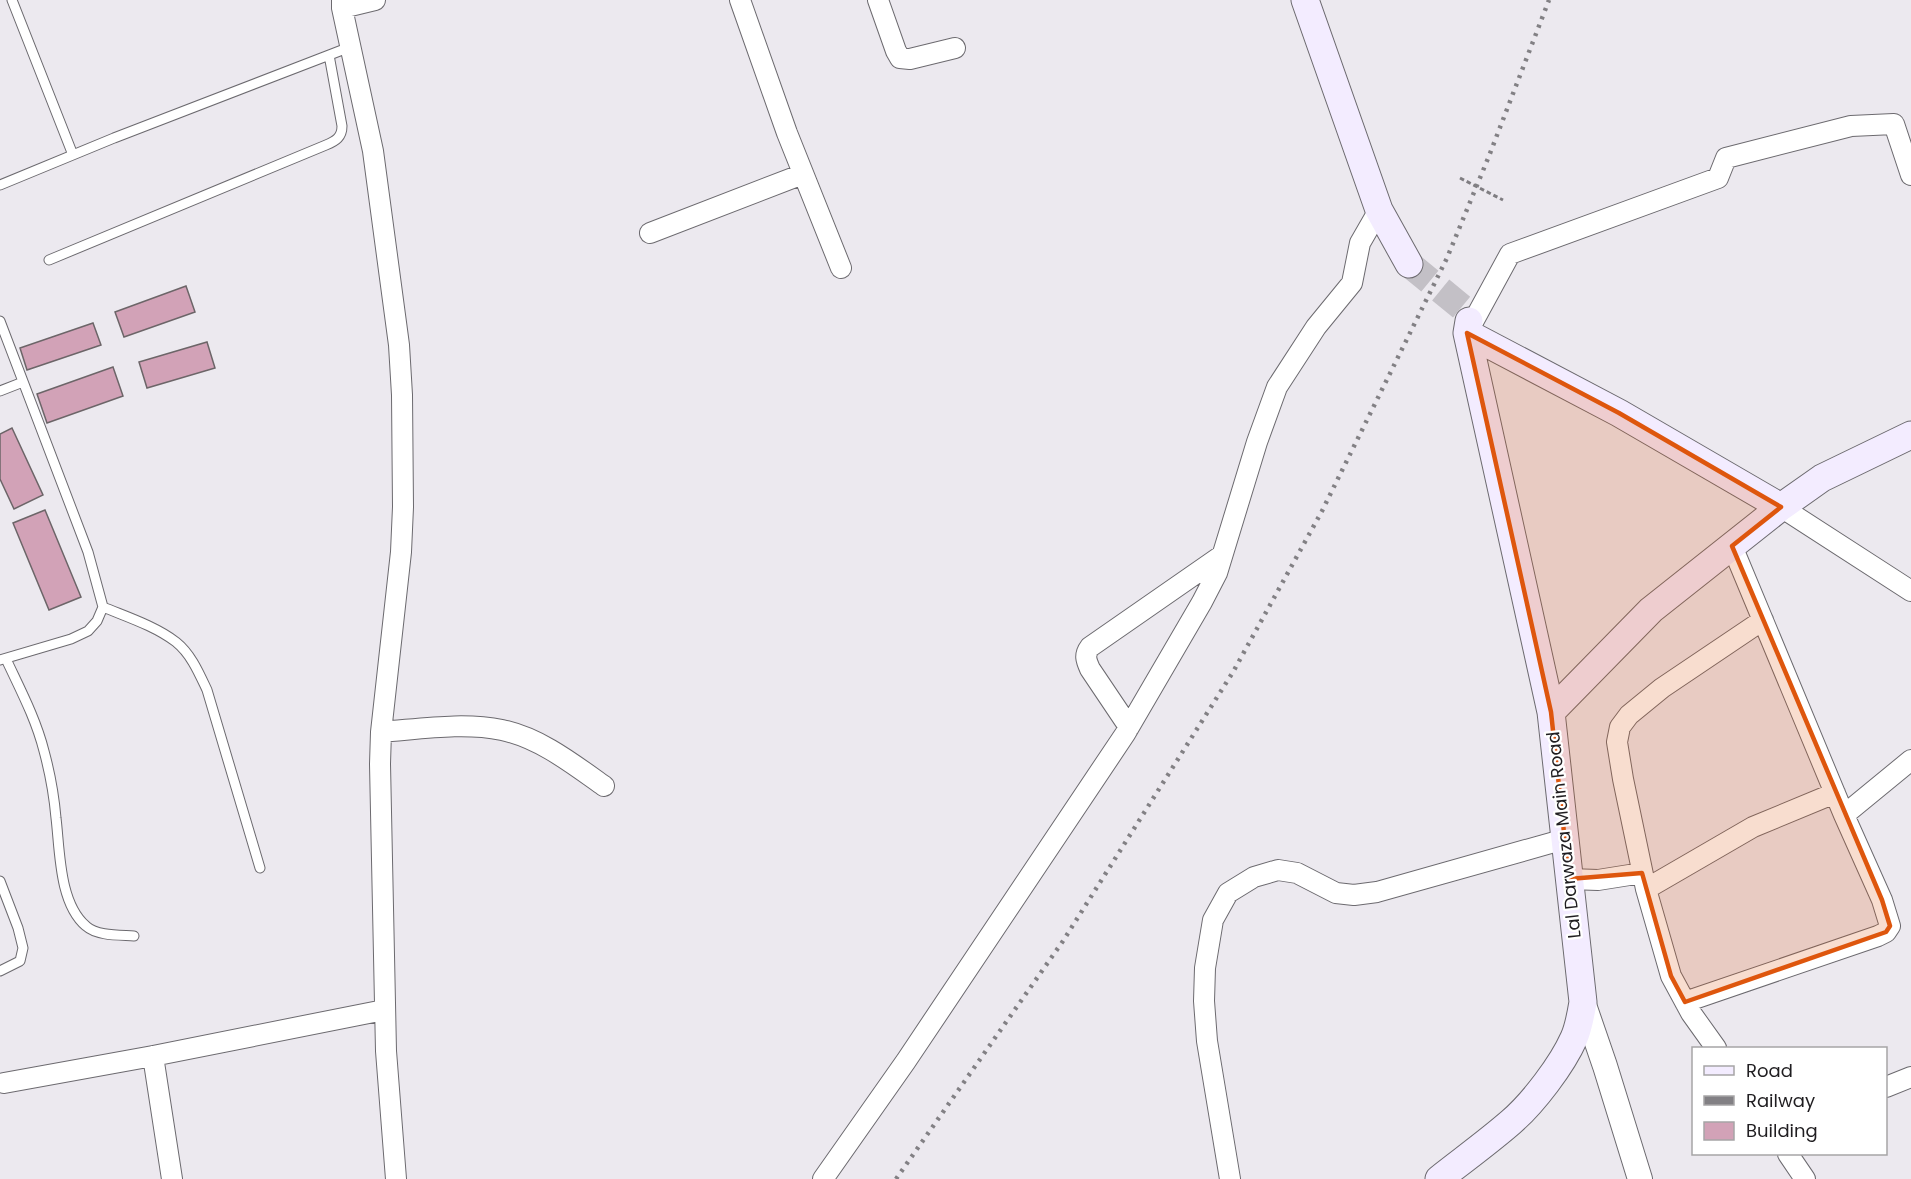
<svg xmlns="http://www.w3.org/2000/svg" width="1911" height="1179" viewBox="0 0 1911 1179" font-family="Poppins,sans-serif">
	<style>
		.building { fill: #d2a2b7; stroke: #6c6568; stroke-width: 1.5 }
		.lines { fill: none; stroke-linecap: round; stroke-linejoin: round }
		.secondary-tunnel { stroke: #c3c0c6; stroke-width: 27; stroke-dasharray: 27 14; stroke-linecap: butt }
		.service-casing { stroke: #6c6a6f; stroke-width: 11 }
		.minor-casing { stroke: #6c6a6f; stroke-width: 22 }
		.tertiary-casing { stroke: #6c6a6f; stroke-width: 26 }
		.secondary-casing { stroke: #6c6a6f; stroke-width: 29 }
		.path { stroke: #7f7d81; stroke-width: 3; stroke-dasharray: 4.5 3; stroke-linecap: butt }
		.service { stroke: #fff; stroke-width: 9 }
		.minor { stroke: #fff; stroke-width: 20 }
		.tertiary { stroke: #fff; stroke-width: 24 }
		.secondary { stroke: #f3ecff; stroke-width: 27 }
		.rail { stroke: #828084; stroke-width: 4.5; stroke-dasharray: 3 6; stroke-linecap: butt }
		.marked { fill: #de560d; fill-opacity: 0.2; stroke: #de560d; stroke-width: 4.5; stroke-linejoin: round }
		.labels { text-anchor: middle; stroke-width: 4.5; stroke-linejoin: round; paint-order: stroke }
		.street-label { font-size: 18px; fill: #201e21; stroke: #fff }
	</style>
	<rect width="100%" height="100%" fill="#ece9ef"/>
	<!-- building -->
	<path class="building" d="M186,286L195,312L124,337L115,312Z
		M93,323L101,345L27,370L20,348Z
		M207,342L215,368L147,388L139,362Z
		M113,367L123,396L47,423L37,394Z
		M12,428L43,495L14,509L0,479V434Z
		M45,510L81,597L49,610L13,523Z"/>
	<g class="lines">
		<!-- secondary-tunnel -->
		<path class="secondary-tunnel" d="M1409,264L1470,314"/>
		<defs>
			<path id="service" d="M12,0L73,155
				M0,185L114,138L350,47
				M49,260L326,145C336,141 342,137 342,126L329,55
				M0,321L88,552L103,607L97,621L88,631L71,639L0,660
				M0,391L23,382
				M103,607C127,617 155,626 176,642C191,654 199,673 207,690L260,868
				M6,659C20,689 36,719 44,751C50,773 54,795 56,818C60,851 59,903 86,926C97,936 119,935 134,936
				M0,881L18,928L23,948L20,961L0,971"/>
			<path id="minor" d="M342,0V8L373,151L399,345L402,395L403,507L401,552L381,732L380,764L386,1051L396,1179
				M740,0L787,133L841,268
				M878,0L896,51L900,58L910,59L955,48
				M342,8L375,0
				M650,233L803,174
				M1467,333L1510,254L1718,178L1726,158L1851,126L1894,124L1911,175
				M1781,507L1911,591
				M1129,727L1090,669C1086,660 1084,655 1090,647L1221,556
				M381,732C421,729 463,722 502,730C540,738 573,764 604,786
				M1844,815L1911,760
				M1569,879L1598,880L1642,873
				M1646,889L1753,827L1835,793
				M1685,1002L1878,936L1886,932L1890,926L1882,900L1844,815L1732,546
				M1716,1048L1691,1013L1671,976L1646,889L1623,779L1617,742L1620,727L1629,715L1662,688L1763,620
				M153,1056L172,1179
				M4,1083L153,1056L384,1010
				M1886,1087L1911,1077
				M1788,1154L1805,1179
				M823,1179L906,1061L1125,734L1202,602L1217,573L1257,442L1277,387L1316,327L1352,283L1360,243L1379,210
				M1230,1179L1207,1041L1204,1001L1205,968L1213,920L1228,893L1254,877L1278,870L1297,873L1336,893L1354,895L1377,892L1565,839"/>
			<path id="tertiary" d="M1583,1002L1605,1066L1640,1179"/>
			<path id="secondary" d="M1305,0L1379,210L1409,264
				M1469,321L1467,333L1619,413L1781,507
				M1467,333L1551,712
				M1439,1179C1463,1160 1488,1142 1511,1122C1533,1103 1562,1065 1574,1038C1579,1027 1581,1014 1583,1002L1551,712L1651,610L1781,507L1822,478L1911,435"/>
		</defs>
		<!-- service casing -->
		<use href="#service" class="service-casing"/>
		<!-- minor casing -->
		<use href="#minor" class="minor-casing"/>
		<!-- tertiary casing -->
		<use href="#tertiary" class="tertiary-casing"/>
		<!-- secondary casing -->
		<use href="#secondary" class="secondary-casing"/>
		<!-- path -->
		<path class="path" d="M1460,178L1503,200"/>
		<!-- service -->
		<use href="#service" class="service"/>
		<!-- minor -->
		<use href="#minor" class="minor"/>
		<!-- tertiary -->
		<use href="#tertiary" class="tertiary"/>
		<!-- secondary -->
		<use href="#secondary" class="secondary"/>
		<!-- rail -->
		<path class="rail" d="M896,1179L1063,941L1233,672L1322,511L1447,258L1489,156L1549,0"/>
	</g>
	<!-- marked area -->
	<path class="marked" d="M1467,333L1619,413L1781,507L1732,546L1882,900L1890,926L1886,932L1685,1002L1671,976L1642,873L1569,879L1551,712Z"/>
	<g class="labels">
		<!-- street labels -->
		<g class="street-label">
			<text transform="translate(1564 835) rotate(-96)" y="6">Lal Darwaza Main Road</text>
		</g>
	</g>
	<!-- legend -->
	<rect x="1692" y="1047" width="195" height="108" fill="#ffffff" stroke="#a6a5a6" stroke-width="1.5"/>
	<rect x="1704" y="1066" width="30" height="9" fill="#f3ecff" stroke="#a6a5a6" stroke-width="1.5"/>
	<text x="1746" y="1077" font-size="18" fill="#201e21">Road</text>
	<rect x="1704" y="1096" width="30" height="9" fill="#828084" stroke="#a6a5a6" stroke-width="1.5"/>
	<text x="1746" y="1107" font-size="18" fill="#201e21">Railway</text>
	<rect x="1704" y="1122" width="30" height="18" fill="#d2a2b7" stroke="#a6a5a6" stroke-width="1.5"/>
	<text x="1746" y="1137" font-size="18" fill="#201e21">Building</text>
</svg>
